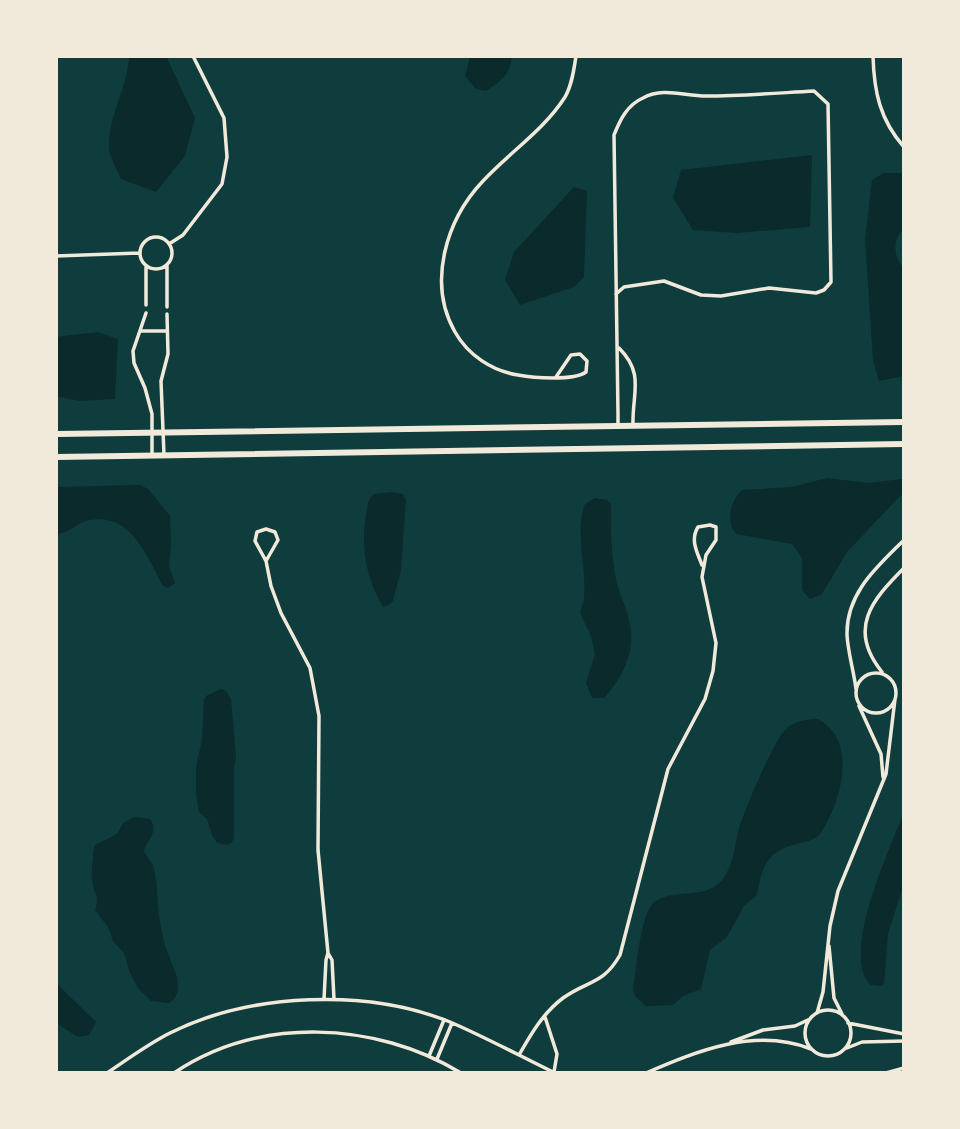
<svg xmlns="http://www.w3.org/2000/svg" width="960" height="1129" viewBox="0 0 960 1129" font-family="'Open Sans',sans-serif">
	<style>
		.water { fill: #0a2a2b }
		.lines { fill: none; stroke-linecap: round; stroke-linejoin: round }
		.minor { stroke: #f1e9da; stroke-width: 3.5 }
		.primary { stroke: #f1e9da; stroke-width: 6 }
	</style>
	<rect width="100%" height="100%" fill="#0f3d3e"/>
	<!-- water -->
	<path class="water" d="M129,56H166L195,118L185,156L156,192L121,179C117,169 110,158 109,148C108,116 128,87 129,56Z
		M470,56H512C510,74 502,81 486,91L476,89L465,76Z
		M812,155L810,227L737,233L693,230L673,198L681,170Z
		M884,173H901L904,176V229C891,240 894,257 904,269V376L879,381L873,360L865,239L872,180Z
		M574,187L587,191L584,277L574,287L520,305L505,280L514,252Z
		M97,332L118,339L115,399L79,401L56,396V337Z
		M827,478L868,483L902,479L904,480V492L847,552L822,594L810,599L802,590V558L792,544L737,534C725,523 730,501 742,490L791,487Z
		M140,485L148,489L170,516L171,545L169,566L175,583L168,588L163,586C146,555 130,510 86,521C75,524 68,534 56,534V487Z
		M391,492L403,494L406,500L401,570L393,601L389,605L383,607C365,577 360,543 367,509C368,503 369,497 374,494C379,493 387,493 391,492Z
		M595,498L607,500L611,504C611,530 611,554 616,579C619,594 626,606 629,620C637,649 623,678 604,698H592L586,683L595,654L591,636L580,613C581,608 584,602 584,597C587,566 574,534 585,504Z
		M221,689L226,691L231,699L236,758L234,768V838L232,842L227,845L217,843L212,835L207,819L199,812L196,794V766L202,740L204,700L206,696Z
		M818,719C854,739 844,787 829,818C826,824 823,831 818,836C812,841 804,842 797,844C767,851 762,866 757,895L744,906L727,937L710,950L701,989L683,996L673,1005L646,1006L635,996L633,990C636,970 640,921 651,906C668,884 710,905 726,874C734,861 735,843 739,828C745,809 774,739 787,728C795,721 807,719 818,719Z
		M904,812V883L888,934L884,984L881,986L871,985C839,957 891,846 904,812Z
		M134,817L150,819C160,833 146,839 144,852L153,865L156,878L159,917L165,946L177,977L178,991L175,998L169,1003L151,1001L138,988L130,973L124,953L113,941L108,927L95,910C100,897 94,893 92,881C91,875 93,850 95,845L117,834L123,823Z
		M56,983L96,1022L89,1035L78,1037L56,1023Z"/>
	<g class="lines">
		<!-- minor -->
		<path class="minor" d="M873,56C874,92 880,120 904,147
			M140 253a16 16 0 1 1 32 0a16 16 0 1 1-32 0Z
			M169,244L183,235L222,184L227,157L224,118L193,56
			M56,256L139,253
			M167,266V307
			M616,294L624,287L664,281L701,295L721,296L769,288L816,293L824,290L831,282L828,104L814,91C778,93 742,96 706,96C684,96 663,87 643,98C627,105 620,120 614,135L618,414V425
			M146,305V267
			M146,313L133,351L134,363L145,388L152,414V456
			M141,331H166
			M619,348C645,374 632,393 633,425
			M556,377L571,355L580,354L587,361L586,372C574,381 533,378 518,375C492,371 468,355 455,332C427,283 446,220 483,181C510,152 544,130 565,97C572,85 574,69 576,56
			M164,455L161,381L168,354L167,314
			M266,561L278,540L275,532L266,529L257,532L255,541L266,561L271,586L281,613L310,668L319,716L318,850L328,953L326,960L324,999
			M882,672C847,629 872,600 904,568
			M856 693a20 20 0 1 1 40 0a20 20 0 1 1-40 0Z
			M856,689C854,672 848,653 847,635C846,593 877,567 904,540
			M859,706L881,754L883,777
			M829,946L834,998L842,1014
			M328,953L332,960L334,999
			M805 1033a23 23 0 1 1 46 0a23 23 0 1 1-46 0Z
			M817,1013L823,992L830,926L838,891L886,774L895,699
			M545,1017L557,1054L554,1072
			M848,1023L904,1034
			M731,1042L763,1030L795,1026L810,1019
			M847,1048L862,1042L904,1041
			M519,1055C531,1034 543,1013 563,998C588,980 603,985 620,955L668,769L705,699L713,671L716,643L702,577L706,555L716,540V527L710,525L698,527C690,540 697,552 702,565
			M429,1056L444,1020
			M437,1059L452,1023
			M107,1073C128,1059 148,1044 170,1033C250,993 367,988 450,1022C485,1037 520,1056 555,1073
			M174,1073C259,1016 375,1021 461,1073
			M646,1073C697,1051 755,1027 811,1049
			M886,1073L904,1068"/>
		<!-- primary -->
		<path class="primary" d="M56,434L904,422
			M56,457L904,444"/>
	</g>
	<!-- border -->
	<rect width="960" height="1129" fill="none" stroke="#f1e9da" stroke-width="116"/>
</svg>
